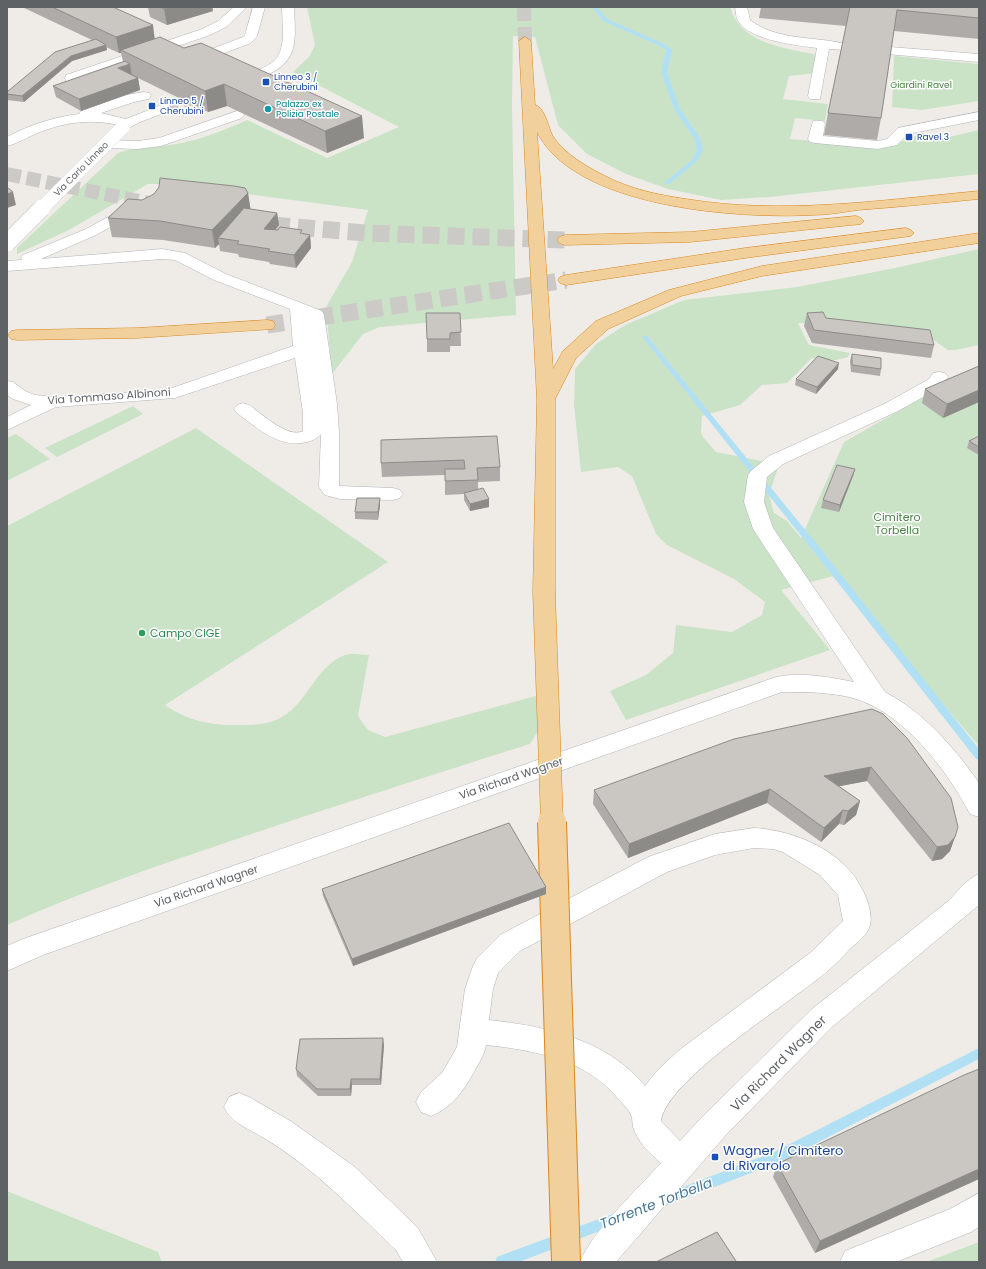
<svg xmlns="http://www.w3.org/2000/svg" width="986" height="1269" viewBox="0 0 986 1269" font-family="Poppins,sans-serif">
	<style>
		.green { fill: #cae3c7 }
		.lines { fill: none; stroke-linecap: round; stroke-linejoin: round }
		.stream { fill: #b1e0f5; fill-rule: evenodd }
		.minor-tunnel { stroke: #cbcac6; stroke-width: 14; stroke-dasharray: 14 6; stroke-linecap: butt }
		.highway-tunnel-far1 { stroke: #cbcac6; stroke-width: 14; stroke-dasharray: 14 6; stroke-linecap: butt }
		.highway-tunnel { stroke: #cbcac6; stroke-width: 17; stroke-dasharray: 17 8; stroke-linecap: butt }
		.minor-casing { stroke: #b2b4b7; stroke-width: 1 }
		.highway-casing { stroke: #da861c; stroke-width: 1 }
		.minor { fill: #fff; fill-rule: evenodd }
		.highway { fill: #f1d09c; fill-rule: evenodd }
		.minor-bridge-far1-casing { stroke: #b2b4b7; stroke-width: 14; stroke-linecap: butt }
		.minor-bridge-casing { stroke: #b2b4b7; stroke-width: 18; stroke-linecap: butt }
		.highway-bridge-far1-casing { stroke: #da861c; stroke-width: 23; stroke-linecap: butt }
		.highway-bridge-casing { stroke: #da861c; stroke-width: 30; stroke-linecap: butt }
		.minor-bridge-far1 { stroke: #fff; stroke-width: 14 }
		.minor-bridge { stroke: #fff; stroke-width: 17 }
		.highway-bridge-far1 { stroke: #f1d09c; stroke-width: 22 }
		.highway-bridge { stroke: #f1d09c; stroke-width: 28 }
		.wall { fill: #aeaba8 }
		.shaded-wall { fill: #8d8b88 }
		.building { fill: #cac7c3; stroke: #8d8b88 }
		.transit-dot { fill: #1a4fb4; stroke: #fff; stroke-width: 1.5 }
		.culture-dot { fill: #0f9aa8; stroke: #fff; stroke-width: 1.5 }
		.leisure-dot { fill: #2e9e5b; stroke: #fff; stroke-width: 1.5 }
		.labels { text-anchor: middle; stroke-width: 3; stroke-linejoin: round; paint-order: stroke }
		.far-transit-label { font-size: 9px; fill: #164399; stroke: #fff; text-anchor: start }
		.far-park-label { font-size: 9px; fill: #468241; stroke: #fff }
		.far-culture-label { font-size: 9px; fill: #0d838f; stroke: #fff; text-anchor: start }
		.far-street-label { font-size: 9px; fill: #5e6265; stroke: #fff }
		.street-label { font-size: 11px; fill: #5e6265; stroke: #fff }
		.park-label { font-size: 11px; fill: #468241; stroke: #fff }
		.leisure-label { font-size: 11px; fill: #27864d; stroke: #fff; text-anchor: start }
		.near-street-label { font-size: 13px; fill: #5e6265; stroke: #fff }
		.near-transit-label { font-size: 13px; fill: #164399; stroke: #fff; text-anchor: start }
		.near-water-label { font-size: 14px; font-style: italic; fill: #487795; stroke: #fff }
	</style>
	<rect width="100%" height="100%" fill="#efece7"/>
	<!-- green -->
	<path class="green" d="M307,7H730C740,44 787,49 819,55L816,73L789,76L783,99L828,104L825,121L795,118L790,139L887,147L918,135L927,142L979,130V174L770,197L721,200L668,189L626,174L587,154L558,125L535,37L513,36L512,104L516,315L380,327L363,334L332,374L326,307L352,262L368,210L172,184H148L69,230L17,254V248L118,153C136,146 157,148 176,144C201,140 224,130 247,120L327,158L399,127L293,72L309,57L315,45Z
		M894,56L979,64V101L922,110L892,107Z
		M979,249V345L956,350H948L926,335L821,323H798L809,345L850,353L848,357L828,362L812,358L787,383L762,385L740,405L702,416L701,432L703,437L716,452L772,463L778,468L769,495L774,513L787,521L801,538L844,442L918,400L979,374V746L833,576L781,590L830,650L626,720L610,691L646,675L673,653L676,625L732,632L762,615L765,602L734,579L667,545L656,534L632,476L618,467L581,472L574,405L575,369L596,344L625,325L684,300L797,287L895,268Z
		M133,406L143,414L57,457L45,448Z
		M196,428L388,562L165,705C185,719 207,725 231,725C250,725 266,726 282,717C308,703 320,657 351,654C356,653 363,655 369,655L358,716L368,730L385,737L543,694L541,726L530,744C429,776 328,808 228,842C153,867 79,893 7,925V526Z
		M16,434L50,459L7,481V438Z
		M7,1191L158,1252L162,1262H7Z
		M979,1242V1262H926L929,1261Z"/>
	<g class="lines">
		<!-- stream -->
		<path class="stream" d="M592,7H597L607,19L664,44L672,50L667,72L680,109L700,138L703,150L696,162L669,184L664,183L692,160L697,150L694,138L674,109L661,72L666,50L660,46L603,21Z
			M645,335L647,336L816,543L979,749V760L976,759L810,547L643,338V336Z
			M979,1048V1059L782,1161L662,1207L657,1205L656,1201L657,1197L774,1152Z
			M618,1212L623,1213L624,1218L623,1223L618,1224L519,1262H495L497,1257L502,1255Z"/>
		<!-- minor-tunnel -->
		<path class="minor-tunnel" d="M164,108L212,91"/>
		<!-- highway-tunnel-far1 -->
		<path class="highway-tunnel-far1" d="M524,7L525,41
			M7,174L158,205"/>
		<!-- highway-tunnel -->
		<path class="highway-tunnel" d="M248,223L366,233L565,240
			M267,325L566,280"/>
		<defs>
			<path id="minor" d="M234,7H247L226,27L210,35L76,81H66L65,78L66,75L202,29L218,21Z
				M253,7H265L257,36L251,43L198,63H190L188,60L190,57L243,37L245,35Z
				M282,7H294C295,36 300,60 269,74C263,77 258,80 251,79L250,76L251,73C259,69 267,67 274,61C287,49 282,23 282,7Z
				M735,7H747L750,20C777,41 815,36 846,44L848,47L846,50L829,49L820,99H810L808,96L817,48C796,45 756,41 741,25C736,20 736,13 735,7Z
				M890,47L979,54V62L886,54L884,51L886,48Z
				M144,92L149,93L151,96L149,99L134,102L101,113L126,119L164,104L169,105L171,108L169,111L140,122L123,131L118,130L116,127L118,125C88,118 60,123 33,135C24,139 16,144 7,146V137C29,125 54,117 79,114L81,111L126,95Z
				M237,111L242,112L244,115L242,118L161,146L138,149L106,148L101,147L99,144L101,141L106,140L138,141L159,138Z
				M979,112V120L908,134L897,145L878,149L815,143L810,142L808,139L813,121H823L825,124L823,136L878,141L887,139L898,128Z
				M134,203L139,205L142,208L139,211L96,235L41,259L162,249L185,253L226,274L322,311L324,315L337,404L339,432V486L393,488L400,490L403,494L400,498L393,500L340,499L325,495L319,487L321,434C318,438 312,441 307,442C280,449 257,428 237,413L234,409L237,405L243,403L249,405C261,413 288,439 303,431V413L295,358L175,398L56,407L7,430V417L31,405L13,399L7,395V381L13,382L25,391L35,395L54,397L151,391L172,388L293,346L290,309L214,280L175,260L162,259L7,271V261L22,260L21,258L23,255L86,229Z
				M939,372L945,373L948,377L943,386L898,411L783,464L767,477L764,502L773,528L885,692C923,712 952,745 977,780L979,784V817L970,814C947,770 903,712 853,698C830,692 806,692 782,692L43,955L7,971V946L23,939L773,678C798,671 829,677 854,682L753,529L744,502L748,475L751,471L769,456L886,403L929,379L933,373Z
				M754,828C789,830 828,845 851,872C861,884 874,909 870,925C868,935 856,943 849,950C843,957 836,963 830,969C794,1001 667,1078 661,1121L680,1141L703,1116L812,1009L947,902C957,893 966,879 979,874V905L832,1027L725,1136L616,1262H580C594,1229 636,1191 661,1163C649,1153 638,1142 633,1127C632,1123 633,1119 631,1115C629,1110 624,1105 620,1101C589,1060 534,1050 486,1045C485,1053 480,1061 476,1068C465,1089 453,1107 431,1116L421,1112L416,1102L421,1092L442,1073L457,1047L465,989L473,966L477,958L500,935L648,857L715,834ZM754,848L773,849L783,852L820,875L838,895L843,921L810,953L678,1051L656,1072L645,1086C608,1040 545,1026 489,1020L493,989L498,973L520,951L667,872L715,855Z
				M239,1093L249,1097L292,1122L355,1167L418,1228L437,1262H403L396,1250C354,1210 314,1168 264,1138C249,1129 231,1123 224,1107L229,1097Z
				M979,1193V1227L971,1232L896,1262H840L845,1251L950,1209Z"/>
			<path id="highway" d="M525,37L531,41L535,105C546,108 548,129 554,138C565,154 587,167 605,176C630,189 658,195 686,199C783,215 882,200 979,191V199C939,203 898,207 858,210C843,212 828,215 813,215C738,219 575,208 537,132L553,369L563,351L596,321L669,290L762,266L979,233V243L762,276L681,296L608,329L576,358L555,399V592L552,597L544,599L536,597L533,592L537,400L519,41Z
				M856,216L861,218L864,221L861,224L690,242L565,245L559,243L557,240L559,237L565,235L690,232Z
				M906,228L911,230L914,233L911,236L745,258L566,285L560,283L558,280L560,277L566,275L745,248Z
				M267,320L273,321L275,325L273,329L137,338L17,340L11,339L8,335L11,331L17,330L137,328Z"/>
		</defs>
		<!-- minor casing -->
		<use href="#minor" class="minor-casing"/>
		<!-- highway casing -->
		<use href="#highway" class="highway-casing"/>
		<!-- minor -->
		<use href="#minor" class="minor"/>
		<!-- highway -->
		<use href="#highway" class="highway"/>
		<defs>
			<path id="minor-bridge-far1" d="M41,209L123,127"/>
			<path id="minor-bridge" d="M7,243L42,208"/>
			<path id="highway-bridge-far1" d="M544,592L552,823"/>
			<path id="highway-bridge" d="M552,822L566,1262"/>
		</defs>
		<!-- minor-bridge-far1 casing -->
		<use href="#minor-bridge-far1" class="minor-bridge-far1-casing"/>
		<!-- minor-bridge casing -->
		<use href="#minor-bridge" class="minor-bridge-casing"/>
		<!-- highway-bridge-far1 casing -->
		<use href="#highway-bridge-far1" class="highway-bridge-far1-casing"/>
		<!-- highway-bridge casing -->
		<use href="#highway-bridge" class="highway-bridge-casing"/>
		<!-- minor-bridge-far1 -->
		<use href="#minor-bridge-far1" class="minor-bridge-far1"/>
		<!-- minor-bridge -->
		<use href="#minor-bridge" class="minor-bridge"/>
		<!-- highway-bridge-far1 -->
		<use href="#highway-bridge-far1" class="highway-bridge-far1"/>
		<!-- highway-bridge -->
		<use href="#highway-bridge" class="highway-bridge"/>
	</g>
	<!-- wall -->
	<path class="wall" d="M22,7H113L155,39L364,138L327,153L227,106L208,112L138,78L140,90L81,111L56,97L53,86L123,62L121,53H119L106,47L107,50L72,61L24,102L7,100V92L92,40Z
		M148,7H212L213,11L167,25L150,17Z
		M761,7H979V39L894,31L881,118L877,140L824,135L828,113L846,26L759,18Z
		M248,193L250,209L277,213L279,225L275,230L310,235L311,248L296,268L270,264L269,262L239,257L238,254L220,251L219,244L215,248L163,240L112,237L108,218L142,200Z
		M460,313L461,346H450V352H427V339Z
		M807,313L934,345L931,358L812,343L804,326Z
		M852,354L881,369L880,376L851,372L850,361Z
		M979,366V402L943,418L922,403L925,389Z
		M838,369L816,394L795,385L796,379Z
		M979,436V455L967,448L969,441Z
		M381,440L500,467V481L478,482V490L489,507L470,511L464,500V494L445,495V475L382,477L381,463Z
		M855,469L853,476L839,512L821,508L823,500Z
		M380,498V505L378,520L355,519V512Z
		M872,709L955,837L950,851L942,859L932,861L867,781L839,786L860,801L856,815L844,825L839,824L821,842L767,803L628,858L593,804L594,790Z
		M546,887V894L353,966L323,896L322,889Z
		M384,1045L381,1085H352L351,1096H318L297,1076L296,1069Z
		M979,1069V1179L815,1253L773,1177L777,1164Z"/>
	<!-- shaded-wall -->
	<path class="shaded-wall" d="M171,7H212L213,11L167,25L164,9Z
		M153,25L155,41L121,50V53H119L116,37Z
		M106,45L107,50L72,61L24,102L22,96L71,56Z
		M130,64L132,75L118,68Z
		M138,78L140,90L81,111L79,99Z
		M224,84L227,106L208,112L205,91Z
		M362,116L364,138L327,153L325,131Z
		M13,192L16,205L7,208V194Z
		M248,193L251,212L218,238L219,244L215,248L212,230Z
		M277,213L279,225L266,241L264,229Z
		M310,235L311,248L296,268L294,255Z
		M839,363L838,369L816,394L817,387Z
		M979,390V402L943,418L947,404Z
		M855,469L853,476L839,512L840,505Z
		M380,498V505L378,520V512Z
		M489,499V507L470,511V504Z
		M871,767L867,781L820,790L824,776Z
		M770,789L767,803L628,858L629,844Z
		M860,801L856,815L844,825L848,811Z
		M843,810L839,824L821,842L824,828Z
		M955,837L950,851L942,859L932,861L937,847Z
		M546,887V894L353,966L352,959Z
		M383,1038L384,1045L381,1085L380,1079Z
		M351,1079L352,1085L351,1096L350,1089Z
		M979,1169V1179L815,1253L820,1241Z"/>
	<!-- building -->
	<path class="building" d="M52,7H113L153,25L116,37Z
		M160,7H171L164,9Z
		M850,7H979V18L897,10L881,118L828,113Z
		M160,37L184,48L201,43L362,116L325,131L224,84L205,91L121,50Z
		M96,39L106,45L71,56L22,96L7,94V92L55,52Z
		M125,61L130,64L118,68L138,78L79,99L53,86Z
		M160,178L234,186L245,188L248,193L212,230L160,221L108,218L128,199L142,200L154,194L159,187Z
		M7,187L13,192L7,194Z
		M244,208L277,213L264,229L278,230L280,227L302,230L300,233L310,235L294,255L268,251L270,249L237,244L239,241L218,238Z
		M823,312L826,318L930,330L934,345L814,330L807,313Z
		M426,313H460L461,332L450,333V339H427Z
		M852,354L881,358V369L852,365Z
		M818,356L839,363L817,387L796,379Z
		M979,366V390L947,404L925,389Z
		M497,436L500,467L477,468L478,480L445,481V469H465L464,460L381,463V440Z
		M979,436V447L969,441Z
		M837,465L855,469L840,505L823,500Z
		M483,488L489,499L470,504L464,493Z
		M357,498H380L378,512H355Z
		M872,709L883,714L907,738L951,798L958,827L955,837L948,845L937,847L871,767L824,776L860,801L848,811L843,810L824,828L770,789L629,844L594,790L734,739Z
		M509,823L546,887L352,959L322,889Z
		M383,1038L380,1079H351L350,1089H317L296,1069L300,1039Z
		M979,1069V1169L820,1241L777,1164L964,1075Z
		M717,1232L736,1261L734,1262H656Z"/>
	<!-- markers -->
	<g class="transit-dot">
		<rect x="262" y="78" width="8" height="8" rx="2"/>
		<rect x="148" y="102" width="8" height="8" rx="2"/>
		<rect x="905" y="133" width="8" height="8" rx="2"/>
		<rect x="711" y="1153" width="8" height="8" rx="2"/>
	</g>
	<circle class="culture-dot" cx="268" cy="109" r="4"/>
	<circle class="leisure-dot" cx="142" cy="633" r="4"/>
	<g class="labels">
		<!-- far-transit labels -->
		<g class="far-transit-label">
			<text x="274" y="80">Linneo 3 /<tspan x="274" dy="10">Cherubini</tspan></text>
			<text x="160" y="104">Linneo 5 /<tspan x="160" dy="10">Cherubini</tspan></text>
			<text x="917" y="140">Ravel 3</text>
		</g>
		<!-- far-park labels -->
		<g class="far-park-label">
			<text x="921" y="88">Giardini Ravel</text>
		</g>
		<!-- far-culture labels -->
		<g class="far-culture-label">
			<text x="276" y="107">Palazzo ex<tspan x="276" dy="10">Polizia Postale</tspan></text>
		</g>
		<!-- far-street labels -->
		<g class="far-street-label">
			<text transform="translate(81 169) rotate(-45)" y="3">Via Carlo Linneo</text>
		</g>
		<!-- street labels -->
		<g class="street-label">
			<text transform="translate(109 396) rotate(-4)" y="4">Via Tommaso Albinoni</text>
			<text transform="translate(511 778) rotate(-19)" y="4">Via Richard Wagner</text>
			<text transform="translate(206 886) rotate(-19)" y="4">Via Richard Wagner</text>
		</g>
		<!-- park labels -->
		<g class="park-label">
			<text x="897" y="521">Cimitero<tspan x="897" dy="13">Torbella</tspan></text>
		</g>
		<!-- leisure labels -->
		<g class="leisure-label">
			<text x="150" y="637">Campo CIGE</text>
		</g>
		<!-- near-street labels -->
		<g class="near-street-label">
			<text transform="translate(778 1063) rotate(-45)" y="5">Via Richard Wagner</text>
		</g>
		<!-- near-transit labels -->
		<g class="near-transit-label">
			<text x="723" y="1155">Wagner / Cimitero<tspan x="723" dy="15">di Rivarolo</tspan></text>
		</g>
		<!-- near-water labels -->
		<g class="near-water-label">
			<text transform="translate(656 1203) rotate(-21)" y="5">Torrente Torbella</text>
		</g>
	</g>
	<!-- border -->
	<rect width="986" height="1269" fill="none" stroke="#5e6265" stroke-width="16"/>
</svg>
